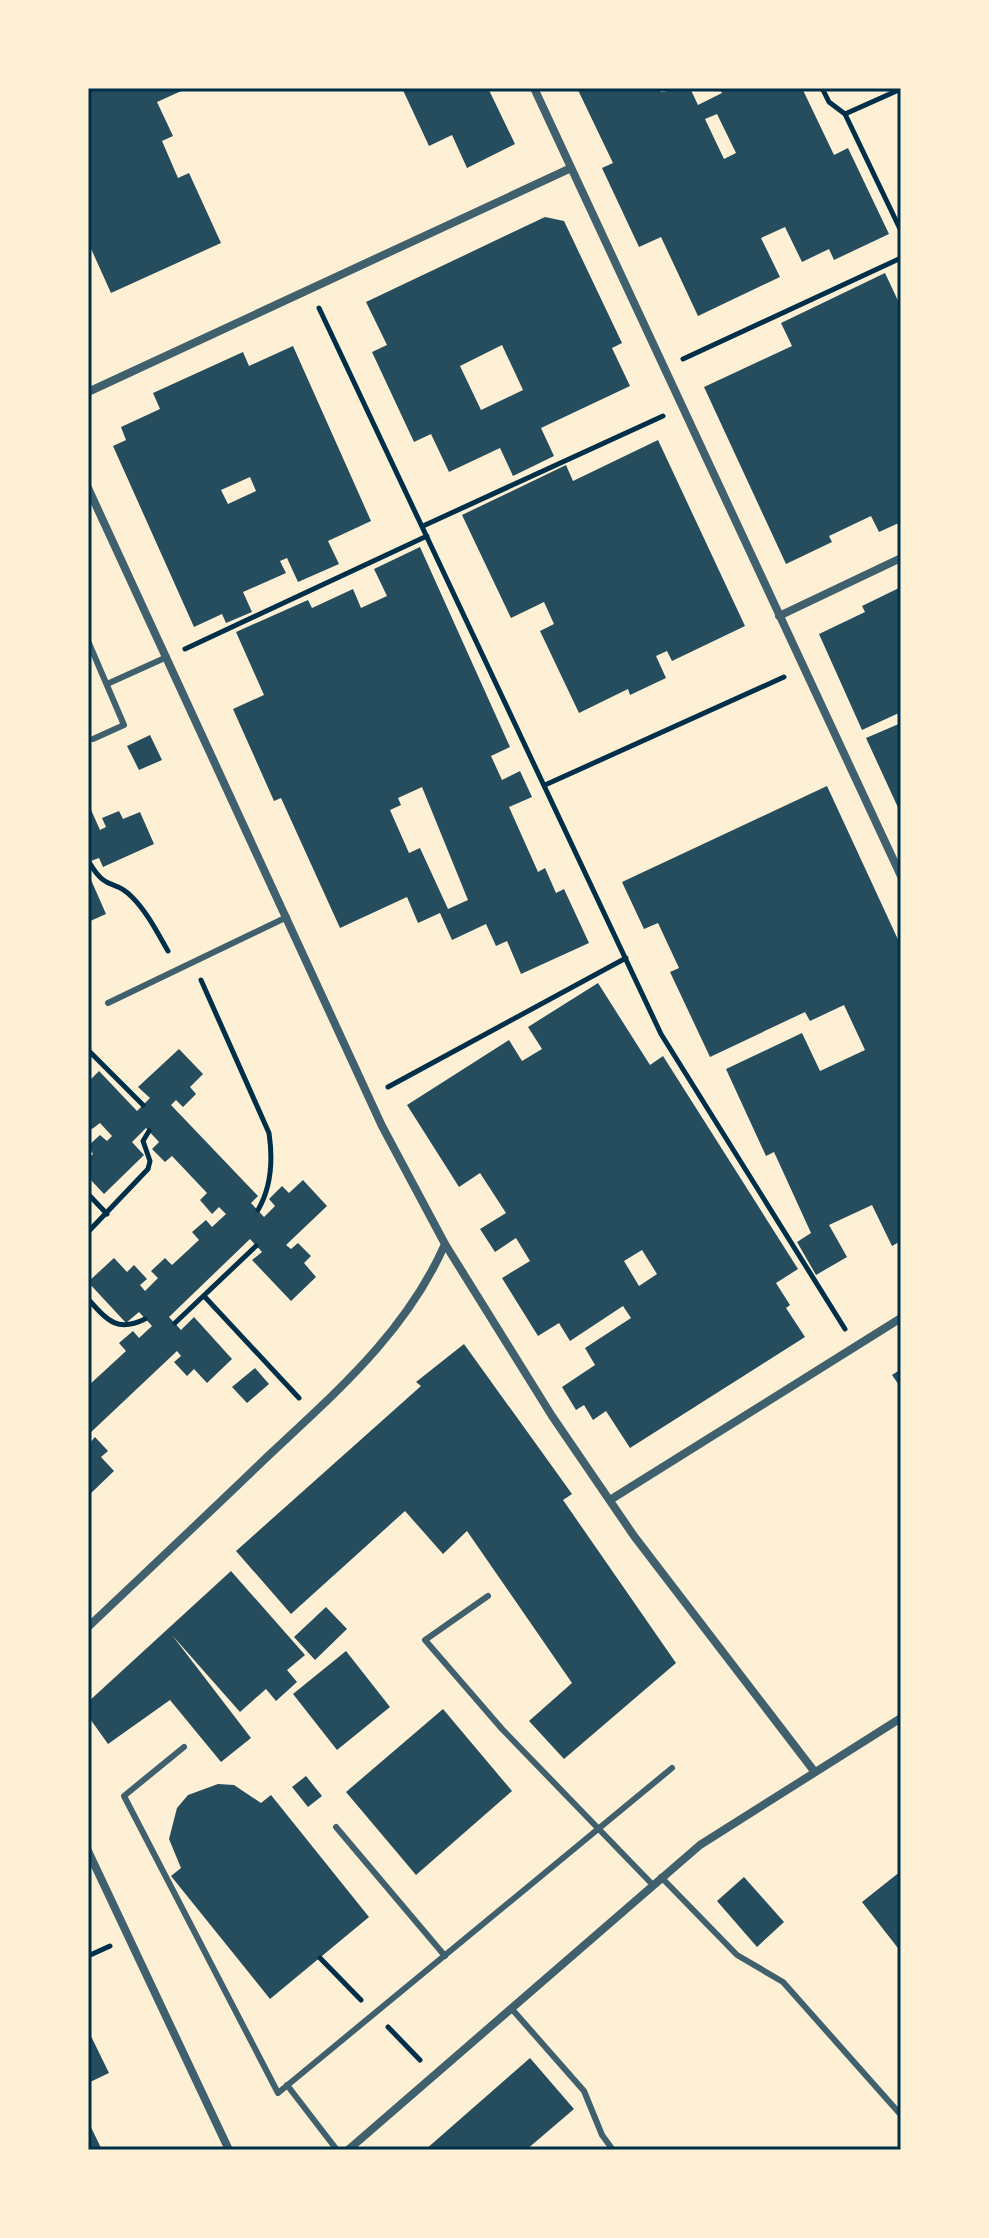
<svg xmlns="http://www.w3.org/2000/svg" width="989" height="2238" viewBox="0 0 989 2238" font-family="'Noto Serif',serif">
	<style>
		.building { fill: #264d5e; fill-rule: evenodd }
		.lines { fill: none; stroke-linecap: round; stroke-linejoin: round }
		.path { stroke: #003049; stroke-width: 5 }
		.service { stroke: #3f606c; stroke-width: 6 }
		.minor { stroke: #3f606c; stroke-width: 8 }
		.neatline { fill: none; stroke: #003049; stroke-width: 3 }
	</style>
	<rect width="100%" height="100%" fill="#fdf0d5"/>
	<!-- building -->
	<path class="building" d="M92,88H188L157,102L173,136L162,141L178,178L189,173L221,243L111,293L88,242V90Z
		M402,88H488L515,144L467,168L452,135L429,146Z
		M577,88H659L661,92L690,88L698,105L722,93L719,88H802L834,155L848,148L889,234L834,260L829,249L802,262L785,227L761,238L780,277L698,316L661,237L639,247L602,168L613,163ZM717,114L736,153L724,159L705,119Z
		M545,217L564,221L622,343L612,348L630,386L541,428L554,456L513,476L500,448L449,472L431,434L414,442L372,352L387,345L366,302ZM502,345L523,390L481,410L460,366Z
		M885,273L901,307V522L879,532L871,516L829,536L832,542L786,564L704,387L792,346L781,323Z
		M293,346L371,521L328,541L339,564L298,582L287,558L280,561L286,573L243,592L252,612L226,623L222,614L194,627L113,446L126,440L121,427L160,409L153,393L243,352L249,366ZM250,477L256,491L228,504L221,490Z
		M658,440L745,626L672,661L667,651L656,656L666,678L630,695L628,689L579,713L540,631L554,624L544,602L511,618L462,515L566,465L573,481Z
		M420,547L510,747L491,756L502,780L520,771L532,797L509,807L538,872L545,868L556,893L564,889L589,943L521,974L507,941L496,946L486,924L452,940L440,913L418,923L407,897L340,928L281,798L274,801L233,709L264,695L236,632L308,600L312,608L353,589L361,608L387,596L374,569ZM422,787L468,900L448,909L420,848L409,853L390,810L401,805L398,798Z
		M901,587V712L862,730L819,634L865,612L862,606Z
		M901,723V814L866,738Z
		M150,735L162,760L139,770L127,746Z
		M827,786L901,946V978L898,980L901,987V1241L892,1246L872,1205L829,1225L847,1257L816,1275L797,1242L811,1233L774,1152L766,1156L726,1069L802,1033L820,1071L865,1050L844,1005L810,1021L805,1012L710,1057L670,972L679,968L658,923L644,929L622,882Z
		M88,803L100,830L106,827L102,818L119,811L123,819L140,812L154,844L103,867L99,858L88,862Z
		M88,873L106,914L88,922Z
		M598,983L650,1065L663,1056L798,1269L776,1283L790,1305L786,1308L805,1337L630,1448L606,1411L593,1420L584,1405L576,1410L562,1387L595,1365L585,1348L631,1318L623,1306L570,1341L559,1323L538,1336L502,1278L530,1261L516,1238L495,1252L480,1229L506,1213L480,1173L459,1187L407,1105L509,1040L522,1061L542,1049L528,1027ZM642,1250L657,1274L639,1286L624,1261Z
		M179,1049L203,1074L190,1087L196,1094L183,1107L176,1100L171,1105L258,1196L251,1203L264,1217L275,1206L269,1199L282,1186L289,1193L303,1180L327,1206L286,1245L291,1249L298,1243L311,1256L304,1263L316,1277L291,1301L252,1260L262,1252L250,1239L169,1317L181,1330L194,1317L232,1359L207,1383L194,1369L187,1376L174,1362L181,1356L177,1351L88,1435V1386L126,1351L119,1343L133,1331L139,1338L152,1326L139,1312L126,1323L88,1282L114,1258L127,1272L134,1265L147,1279L140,1285L145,1291L158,1278L151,1271L165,1258L172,1265L199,1240L192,1232L206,1220L212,1227L226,1214L219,1207L212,1214L200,1200L207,1193L172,1156L165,1162L152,1149L159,1142L146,1128L132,1142L144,1155L104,1194L88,1177V1159L93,1154L88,1146L100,1135L107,1141L112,1136L100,1123L92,1129L88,1125V1082L99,1071L137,1111L150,1098L138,1087Z
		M464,1344L572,1494L563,1500L676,1663L564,1759L529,1721L572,1683L467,1531L443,1554L405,1511L291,1614L236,1551L421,1386L416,1382Z
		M255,1368L269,1384L247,1403L232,1387Z
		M901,1369V1388L892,1375Z
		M95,1437L108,1451L101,1457L114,1471L88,1496V1445Z
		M231,1571L305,1655L287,1670L297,1682L276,1701L266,1689L240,1712L172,1635L251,1738L221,1762L170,1700L108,1744L88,1716V1702Z
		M326,1607L347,1629L315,1660L294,1637Z
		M346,1651L390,1707L337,1750L293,1694Z
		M443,1709L512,1791L416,1875L346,1792Z
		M306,1776L322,1796L308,1807L292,1787Z
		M218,1784L234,1785L261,1803L271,1795L369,1917L270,1999L171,1876L181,1868L169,1839L177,1808L188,1795Z
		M901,1871V1952L862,1902Z
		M744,1877L784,1922L757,1947L717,1901Z
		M88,2030L109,2073L88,2083Z
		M530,2058L574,2109L526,2150H425Z
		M88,2121L102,2150H88Z"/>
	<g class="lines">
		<!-- path -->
		<path class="path" d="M822,88L829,102L845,114L901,231
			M845,114L901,89
			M319,308L661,1034L845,1329
			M683,359L901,258
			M423,526L663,416
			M185,649L427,536
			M545,785L784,677
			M89,862C107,893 114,878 132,897C147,912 157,932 168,951
			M201,980L269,1133C273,1160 272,1186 258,1210
			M88,1050L143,1105
			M388,1087L626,958
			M88,1194L107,1214
			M88,1232L148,1169L150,1161L143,1141L149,1131
			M204,1296L299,1398
			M88,1299C107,1320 117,1333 145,1319
			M175,1323L256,1246
			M88,1956L110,1946
			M320,1958L361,2000
			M388,2027L420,2060"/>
		<!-- service -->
		<path class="service" d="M88,641L124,725L93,739
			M107,684L167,657
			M108,1003L287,917
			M488,1596L425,1640L502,1729L652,1884
			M184,1747L124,1796L278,2093L672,1768
			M336,1827L445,1956
			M661,1877L737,1955L783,1982L901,2115
			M511,2008L584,2091L602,2135L613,2150
			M287,2085L337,2150"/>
		<!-- minor -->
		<path class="minor" d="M534,88L901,876
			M88,392L571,168
			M88,488L382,1126L445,1244L552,1416L634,1536L814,1771
			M779,616L901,558
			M610,1500L901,1318
			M88,1627C147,1571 207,1515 266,1458C335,1393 406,1333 445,1244
			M88,1851L229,2150
			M348,2150L700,1845L901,1718"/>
	</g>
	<!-- border -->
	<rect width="989" height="2238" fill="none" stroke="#fdf0d5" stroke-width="180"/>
	<rect x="90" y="90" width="809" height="2058" class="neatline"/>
</svg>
